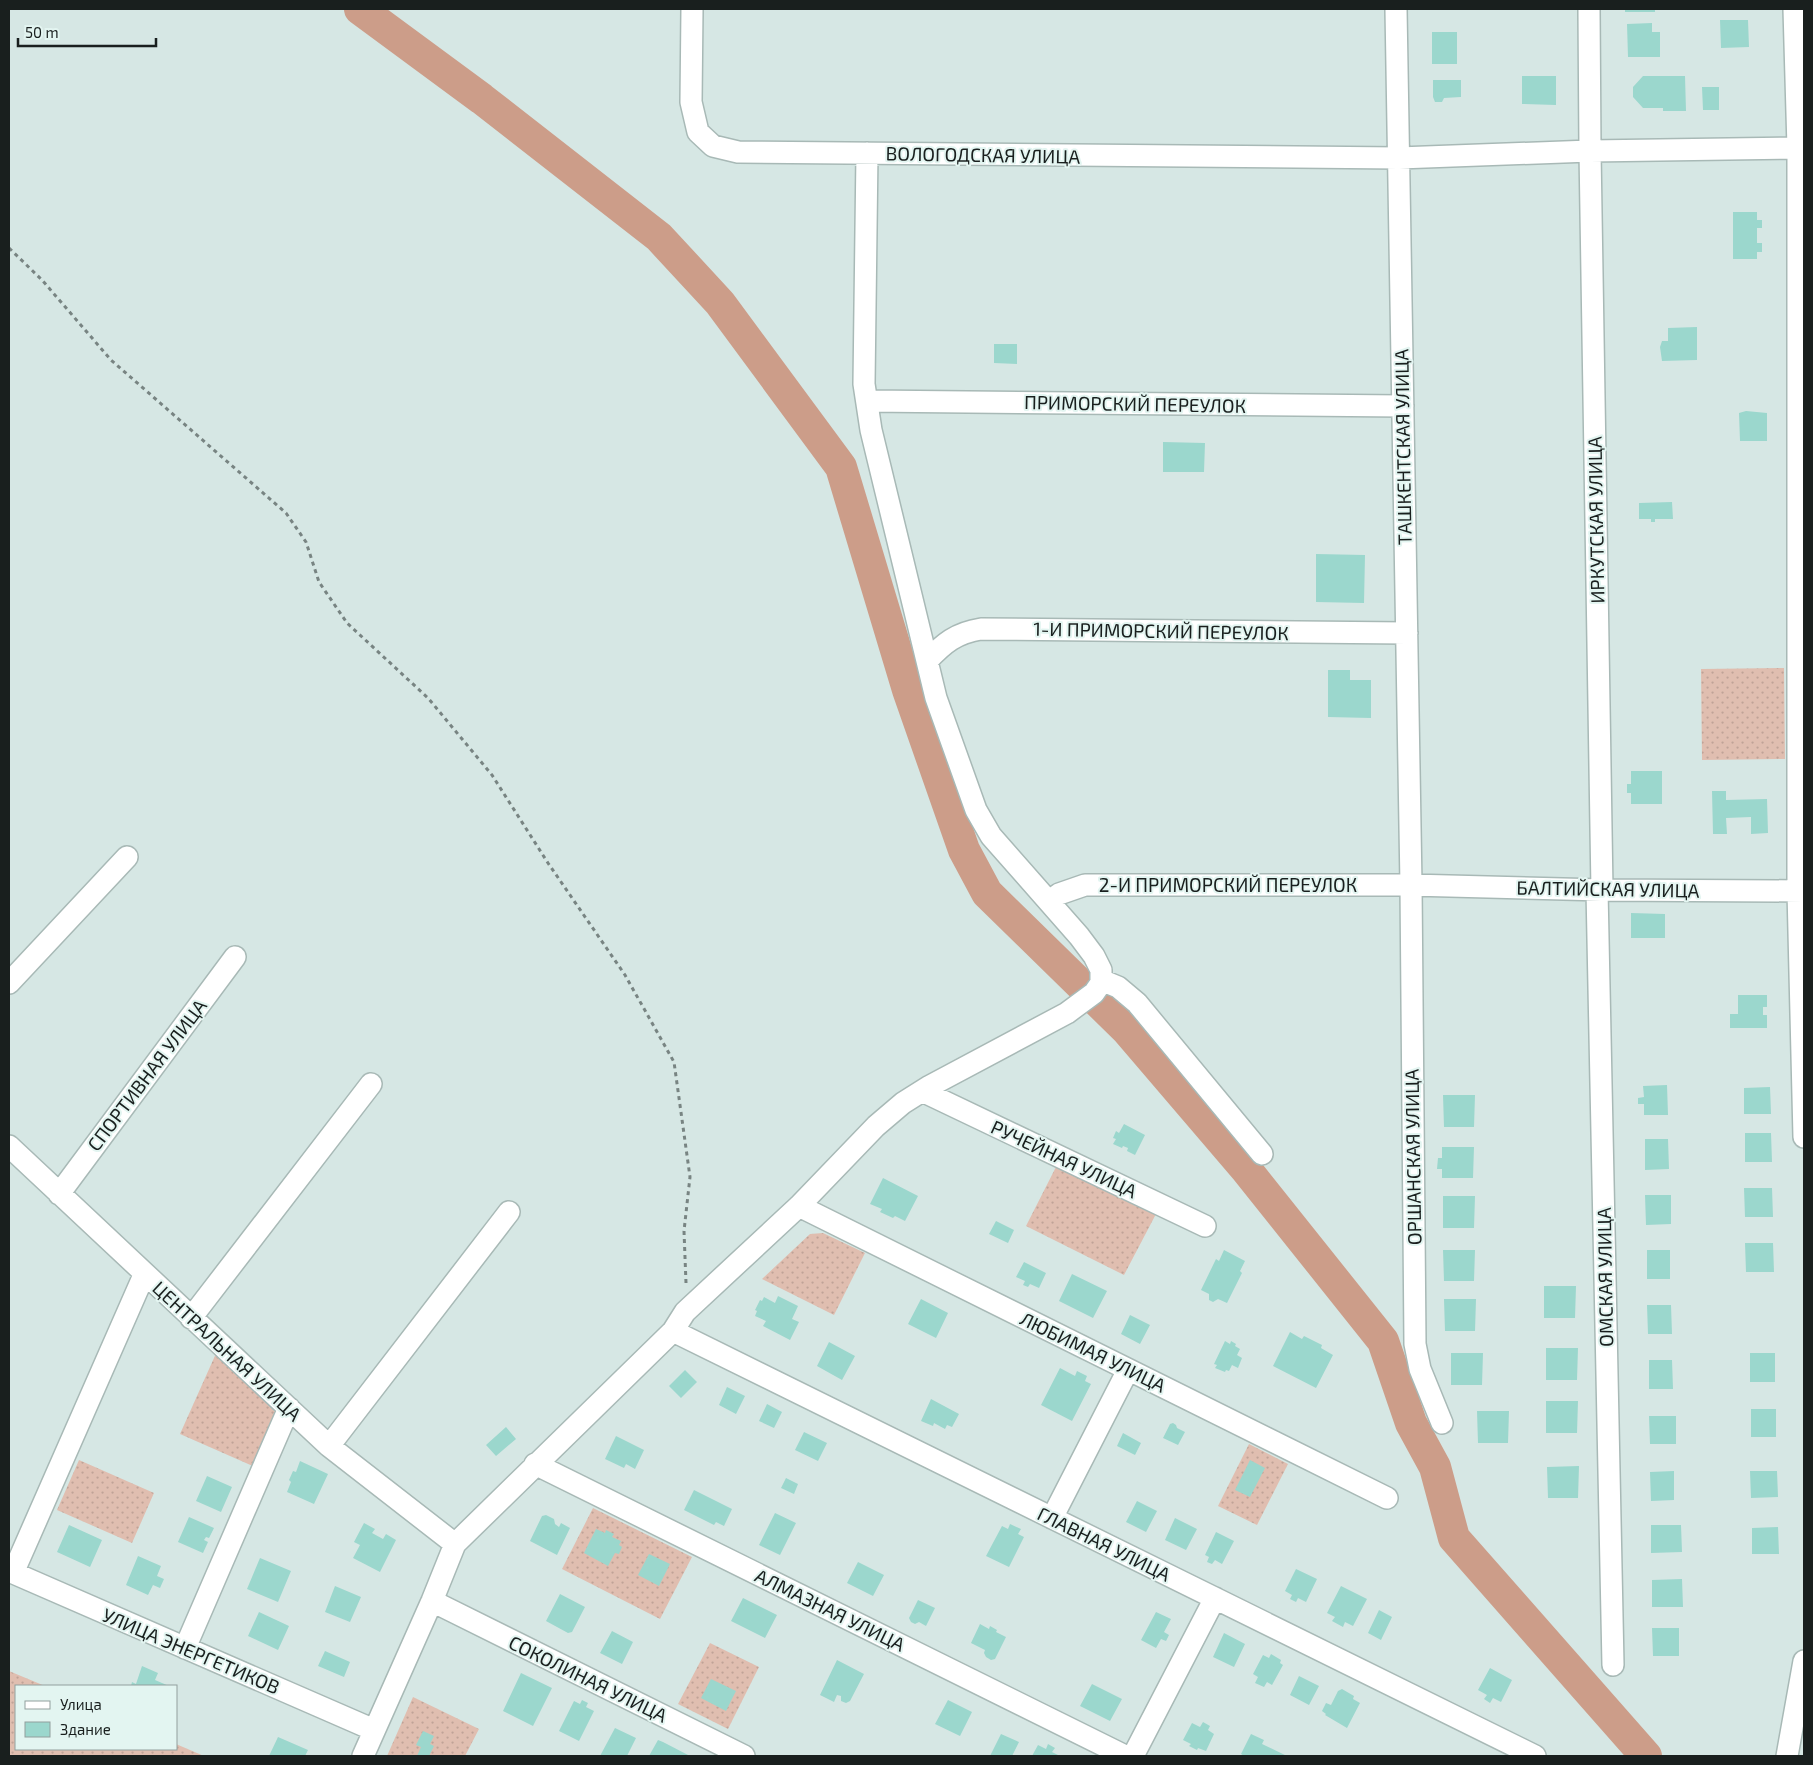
<svg xmlns="http://www.w3.org/2000/svg" width="1813" height="1765" viewBox="0 0 1813 1765" font-family="'Exo 2',sans-serif">
	<style>
		.garden { fill: url(#garden-dots) }
		.lines { fill: none; stroke-linecap: round; stroke-linejoin: round }
		.river { stroke: #cc9d89; stroke-width: 32 }
		.building { fill: #9bd7cd }
		.minor-casing { stroke: #a8b9b6; stroke-width: 24 }
		.path { stroke: #788482; stroke-width: 3; stroke-dasharray: 4 4; stroke-linecap: butt }
		.minor { stroke: #fff; stroke-width: 21 }
		.labels { text-anchor: middle; stroke-width: 4; stroke-linejoin: round; paint-order: stroke }
		.street-label { font-size: 19px; fill: #191f1e; stroke: #e3f5f1 }
	</style>
	<defs>
		<pattern id="garden-dots" width="8" height="8" patternUnits="userSpaceOnUse" patternTransform="scale(1.25)"><rect width="8" height="8" fill="#e0beb0"/><path d="M2 2h.1M6 6h.1" fill="none" stroke="#c0a397" stroke-width="1.8" stroke-linecap="round"/></pattern>
	</defs>
	<rect width="100%" height="100%" fill="#d6e7e4"/>
	<!-- garden -->
	<path class="garden" d="M1784,668L1785,759L1702,760L1701,669Z
		M1057,1165L1156,1214L1124,1275L1026,1226Z
		M823,1233L865,1253L834,1315L762,1279L810,1234Z
		M218,1349L276,1403L277,1418L255,1467L180,1434Z
		M1249,1444L1288,1464L1257,1525L1218,1506Z
		M79,1460L154,1493L132,1543L57,1510Z
		M593,1508L692,1557L660,1619L562,1569Z
		M710,1643L759,1667L728,1729L678,1704Z
		M9,1671L45,1686H16V1749H176V1744L204,1756H9Z
		M413,1697L479,1729L465,1756H387Z"/>
	<g class="lines">
		<!-- river -->
		<path class="river" d="M360,9L482,99L659,237L720,303L841,467L908,690L964,850L987,893L1127,1030L1245,1168L1383,1341L1411,1423L1435,1467L1454,1538L1646,1756"/>
	</g>
	<!-- building -->
	<path class="building" d="M1625,9H1655V12H1625Z
		M1720,20H1748L1749,47L1721,48Z
		M1652,23V32H1660V57H1628L1627,24Z
		M1432,32H1457V64H1432Z
		M1522,76H1556V105L1522,104Z
		M1643,76H1685L1686,111H1663V108H1643L1633,97V87Z
		M1433,80H1461V97L1444,98L1442,102H1435L1433,97Z
		M1702,87H1719V110H1703Z
		M1733,212H1757V220H1762V228H1757V243H1762V252H1757V259H1733Z
		M1697,327V360L1662,361L1660,347L1662,341H1668V328Z
		M994,344H1017V364L994,363Z
		M1746,411L1767,413V441H1740L1739,413Z
		M1163,442L1205,443L1204,472H1163Z
		M1672,502L1673,519H1655V522H1651V519H1639V503Z
		M1316,554L1365,555L1364,603L1316,602Z
		M1328,670H1350V680H1371V718L1328,717Z
		M1631,771H1662V804H1631V793H1627V784H1631Z
		M1712,791H1726V800L1767,799L1768,833L1751,834V817L1726,818L1727,834H1713Z
		M1631,913L1665,914V938H1631Z
		M1738,995H1767V1007H1763V1015H1767V1028H1730V1014H1738Z
		M1667,1085L1668,1115H1644V1104H1638V1098L1644,1097L1643,1086Z
		M1770,1087L1771,1114H1744V1088Z
		M1443,1095H1475L1474,1127H1444Z
		M1124,1124L1145,1135L1135,1155L1127,1151L1128,1148L1123,1146L1122,1148L1113,1144L1116,1139L1113,1138L1116,1131L1119,1133Z
		M1745,1133H1771L1772,1162H1745Z
		M1645,1139H1668L1669,1169L1645,1170Z
		M1442,1147H1474L1473,1178H1442V1169H1437L1438,1158H1442Z
		M883,1178L918,1196L905,1221L895,1216L893,1218L880,1212L882,1209L870,1204Z
		M1744,1188H1772L1773,1217H1745Z
		M1645,1195H1671V1224L1646,1225Z
		M1443,1196H1475L1474,1228H1443Z
		M996,1221L1014,1230L1008,1243L989,1234Z
		M1745,1243H1773L1774,1272H1746Z
		M1224,1250L1245,1261L1240,1271L1242,1273L1227,1303L1218,1299L1213,1302L1209,1300V1294L1201,1290L1216,1259L1219,1261Z
		M1443,1250H1475L1474,1281H1444Z
		M1647,1250H1670V1279H1647Z
		M1024,1262L1046,1273L1039,1288L1030,1284L1028,1287L1023,1285L1025,1281L1016,1277Z
		M1072,1274L1107,1291L1093,1318L1059,1301Z
		M1544,1286H1576L1575,1318H1544Z
		M778,1296L798,1306L792,1319L799,1322L790,1340L763,1326L766,1321L755,1316L757,1311L755,1310L760,1300L762,1301L764,1297L775,1303Z
		M921,1299L948,1313L936,1338L908,1324Z
		M1444,1299H1476L1475,1331H1445Z
		M1647,1305H1671L1672,1334H1648Z
		M1130,1315L1150,1325L1140,1344L1121,1334Z
		M1290,1332L1302,1339L1304,1336L1322,1345L1321,1348L1333,1355L1316,1388L1273,1366Z
		M1225,1341L1230,1344L1231,1341L1236,1344L1235,1346L1240,1349L1237,1355L1242,1358L1238,1368L1232,1365L1229,1371L1226,1370L1225,1372L1215,1368L1217,1365L1214,1364Z
		M829,1342L855,1356L842,1380L817,1366Z
		M1546,1348H1578L1577,1380H1546Z
		M1451,1353H1483L1482,1385H1451Z
		M1750,1353H1775V1382H1750Z
		M1649,1360H1672L1673,1389H1649Z
		M1060,1368L1075,1376L1077,1371L1087,1376L1085,1381L1091,1384L1072,1421L1041,1405Z
		M685,1370L697,1382L681,1398L669,1386Z
		M727,1387L745,1396L736,1414L719,1405Z
		M931,1399L959,1414L952,1427L947,1425L945,1429L934,1423L933,1426L921,1421Z
		M1546,1401H1578L1577,1433H1546Z
		M767,1404L782,1412L774,1428L759,1421Z
		M1751,1409H1776V1437H1751Z
		M1477,1411H1509L1508,1443H1478Z
		M1649,1416H1676V1444H1650Z
		M1173,1423L1176,1425L1177,1428L1185,1432L1178,1445L1163,1438L1170,1424Z
		M506,1427L516,1439L496,1456L486,1445Z
		M804,1432L827,1443L818,1461L795,1450Z
		M1123,1433L1141,1443L1135,1455L1117,1446Z
		M616,1436L644,1450L635,1469L626,1464L624,1468L605,1459Z
		M1250,1460L1265,1468L1250,1497L1235,1490Z
		M300,1461L328,1474L314,1504L287,1492L291,1482L289,1480L293,1471L296,1472Z
		M1579,1466L1578,1498H1548L1547,1467Z
		M1674,1471V1500L1651,1501L1650,1472Z
		M1750,1471H1777L1778,1497L1751,1498Z
		M207,1476L232,1487L221,1512L196,1501Z
		M786,1478L798,1484L794,1494L781,1488Z
		M694,1490L732,1509L724,1526L716,1522L714,1525L684,1510Z
		M1137,1501L1157,1511L1146,1532L1126,1522Z
		M775,1513L796,1523L780,1555L759,1545Z
		M546,1515L554,1519L555,1524L559,1527L561,1523L570,1528L557,1555L530,1541L542,1516Z
		M189,1517L214,1528L209,1538L206,1537L204,1540L208,1542L203,1553L178,1542Z
		M1175,1518L1197,1529L1186,1550L1165,1540Z
		M364,1523L375,1529L372,1533L383,1539L386,1534L396,1540L380,1572L353,1558L360,1545L354,1542Z
		M1010,1524L1021,1529L1018,1534L1024,1537L1009,1567L986,1556L1002,1526L1008,1529Z
		M69,1525L102,1540L90,1567L57,1552Z
		M1651,1525H1681L1682,1552L1651,1553Z
		M1778,1527L1779,1554H1752V1528Z
		M596,1529L605,1533L606,1530L614,1534L612,1537L621,1541L619,1545L622,1547L619,1554L615,1553L608,1566L584,1553Z
		M1216,1532L1234,1541L1222,1564L1215,1560L1212,1564L1207,1562L1209,1557L1205,1555Z
		M649,1554L670,1564L659,1586L638,1575Z
		M138,1556L161,1566L157,1576L164,1579L160,1588L153,1585L148,1595L126,1585Z
		M260,1558L291,1571L278,1602L247,1589Z
		M858,1562L884,1575L873,1596L847,1583Z
		M1296,1569L1317,1579L1306,1602L1298,1598L1296,1602L1290,1599L1292,1595L1285,1591Z
		M1682,1579L1683,1607H1652V1580Z
		M335,1586L361,1597L350,1622L325,1612Z
		M1341,1586L1367,1599L1353,1626L1345,1622L1343,1627L1332,1621L1335,1617L1327,1613Z
		M560,1594L585,1607L572,1632L568,1633L546,1621Z
		M743,1598L777,1615L765,1638L731,1621Z
		M918,1600L935,1608L926,1626L919,1622L915,1624L911,1622L909,1618Z
		M1379,1610L1392,1617L1381,1640L1368,1633Z
		M259,1612L289,1626L278,1650L248,1636Z
		M1156,1612L1171,1619L1164,1632L1169,1635L1166,1641L1161,1639L1156,1648L1141,1640Z
		M980,1624L989,1629L990,1626L997,1630L996,1632L1006,1637L995,1659L991,1660L986,1657L984,1653L985,1650L971,1643Z
		M1652,1628H1679V1656H1653Z
		M612,1631L633,1642L622,1664L600,1653Z
		M1224,1633L1245,1644L1234,1667L1213,1657Z
		M325,1651L350,1662L344,1677L318,1666Z
		M1271,1654L1281,1660L1280,1663L1283,1665L1272,1685L1267,1682L1264,1687L1255,1683L1258,1677L1253,1674L1263,1655L1269,1658Z
		M837,1660L864,1674L850,1701L846,1703L841,1701V1696L837,1695L834,1702L820,1695Z
		M142,1666L158,1673L155,1680L169,1686H131L132,1682L136,1684Z
		M1490,1668L1512,1680L1501,1702L1493,1698L1490,1703L1484,1699L1487,1695L1478,1690Z
		M521,1673L552,1688L533,1726L503,1711Z
		M1299,1676L1319,1686L1309,1705L1290,1695Z
		M711,1679L736,1691L726,1711L701,1698Z
		M1092,1684L1122,1699L1110,1721L1080,1706Z
		M1342,1689L1354,1696L1353,1699L1360,1703L1347,1728L1325,1715L1326,1714L1322,1711L1326,1703L1331,1705L1338,1691Z
		M582,1700L588,1703L586,1707L594,1711L579,1741L559,1731L574,1701L580,1704Z
		M948,1700L972,1712L960,1736L935,1724Z
		M1203,1722L1210,1726L1208,1730L1214,1734L1206,1751L1198,1748L1197,1750L1189,1746L1191,1744L1183,1740L1192,1723L1200,1727Z
		M615,1728L636,1738L627,1756H600Z
		M423,1731L434,1736L430,1744L434,1746L429,1756H417L421,1747L416,1745Z
		M1001,1734L1019,1742L1012,1756H990Z
		M1251,1734L1264,1740L1262,1744L1287,1756H1244L1241,1754Z
		M278,1737L308,1750L305,1756H269Z
		M658,1740L663,1742L690,1756H649Z
		M1048,1744L1055,1748L1052,1752L1060,1756H1032L1038,1745L1046,1749Z"/>
	<g class="lines">
		<defs>
			<path id="minor" d="M692,9L691,102L698,132L713,146L738,152L1399,158L1590,151L1804,148
				M1396,9L1411,885L1415,1344L1420,1369L1442,1423
				M1589,9L1590,151L1602,890
				M1794,9L1798,148V891L1804,1137
				M867,401L1403,406
				M927,661C944,643 956,633 981,629L1407,633
				M1597,890L1613,1665
				M1049,901L1059,894L1085,885H1411L1602,890L1804,891
				M1101,980L1118,987L1137,1003L1262,1154
				M9,983L127,857
				M922,1091L1205,1226
				M9,1146L329,1446L455,1544
				M59,1194L235,957
				M799,1206L1387,1498
				M191,1318L371,1084
				M673,1331L1535,1756
				M329,1446L509,1212
				M535,1464L1125,1756
				M1052,1518L1128,1370
				M9,1571L374,1730
				M13,1573L144,1275
				M432,1601L744,1756
				M185,1648L289,1408
				M363,1756L432,1601L455,1544L673,1331L685,1312L799,1206L876,1126L903,1103L930,1086L1067,1013L1094,993L1101,983V970L1094,956L1079,936L991,836L976,810L936,698L871,430L864,384L867,153
				M1133,1756L1215,1598
				M1787,1756L1804,1661"/>
		</defs>
		<!-- minor casing -->
		<use href="#minor" class="minor-casing"/>
		<!-- path -->
		<path class="path" d="M9,248L42,280L111,360L286,513L306,542L319,582L347,623L428,698L492,775L548,863L625,975L674,1062L690,1177L684,1231L686,1283"/>
		<!-- minor -->
		<use href="#minor" class="minor"/>
	</g>
	<g class="labels">
		<!-- street labels -->
		<g class="street-label">
			<text transform="translate(983 155) rotate(1)" y="7">ВОЛОГОДСКАЯ УЛИЦА</text>
			<text transform="translate(1135 404) rotate(1)" y="7">ПРИМОРСКИЙ ПЕРЕУЛОК</text>
			<text transform="translate(1403 447) rotate(-91)" y="7">ТАШКЕНТСКАЯ УЛИЦА</text>
			<text transform="translate(1596 520) rotate(-91)" y="7">ИРКУТСКАЯ УЛИЦА</text>
			<text transform="translate(1161 631) rotate(1)" y="7">1-И ПРИМОРСКИЙ ПЕРЕУЛОК</text>
			<text x="1228" y="892">2-И ПРИМОРСКИЙ ПЕРЕУЛОК</text>
			<text transform="translate(1608 889) rotate(1)" y="7">БАЛТИЙСКАЯ УЛИЦА</text>
			<text transform="translate(147 1075) rotate(-53)" y="7">СПОРТИВНАЯ УЛИЦА</text>
			<text transform="translate(1413 1157) rotate(-91)" y="7">ОРШАНСКАЯ УЛИЦА</text>
			<text transform="translate(1064 1159) rotate(25)" y="7">РУЧЕЙНАЯ УЛИЦА</text>
			<text transform="translate(1605 1277) rotate(-91)" y="7">ОМСКАЯ УЛИЦА</text>
			<text transform="translate(227 1351) rotate(43)" y="7">ЦЕНТРАЛЬНАЯ УЛИЦА</text>
			<text transform="translate(1093 1352) rotate(26)" y="7">ЛЮБИМАЯ УЛИЦА</text>
			<text transform="translate(1104 1544) rotate(26)" y="7">ГЛАВНАЯ УЛИЦА</text>
			<text transform="translate(830 1610) rotate(26)" y="7">АЛМАЗНАЯ УЛИЦА</text>
			<text transform="translate(191 1651) rotate(23)" y="7">УЛИЦА ЭНЕРГЕТИКОВ</text>
			<text transform="translate(588 1679) rotate(26)" y="7">СОКОЛИНАЯ УЛИЦА</text>
		</g>
	</g>
	<!-- border -->
	<rect width="1813" height="1765" fill="none" stroke="#191f1e" stroke-width="20"/>
	<!-- legend -->
	<rect x="15" y="1685" width="162" height="65" fill="#e3f5f1" stroke="#929f9d"/>
	<rect x="25" y="1701" width="25" height="8" fill="#ffffff" stroke="#929f9d"/>
	<text x="60" y="1710" font-size="15" fill="#191f1e">Улица</text>
	<rect x="25" y="1722" width="25" height="15" fill="#9bd7cd" stroke="#929f9d"/>
	<text x="60" y="1735" font-size="15" fill="#191f1e">Здание</text>
	<!-- scale -->
	<path d="M18 38v8h138v-8" fill="none" stroke="#191f1e" stroke-width="2.5"/>
	<text x="25" y="38" font-size="15" fill="#191f1e" stroke="#e3f5f1" stroke-width="4" paint-order="stroke">50 m</text>
</svg>
